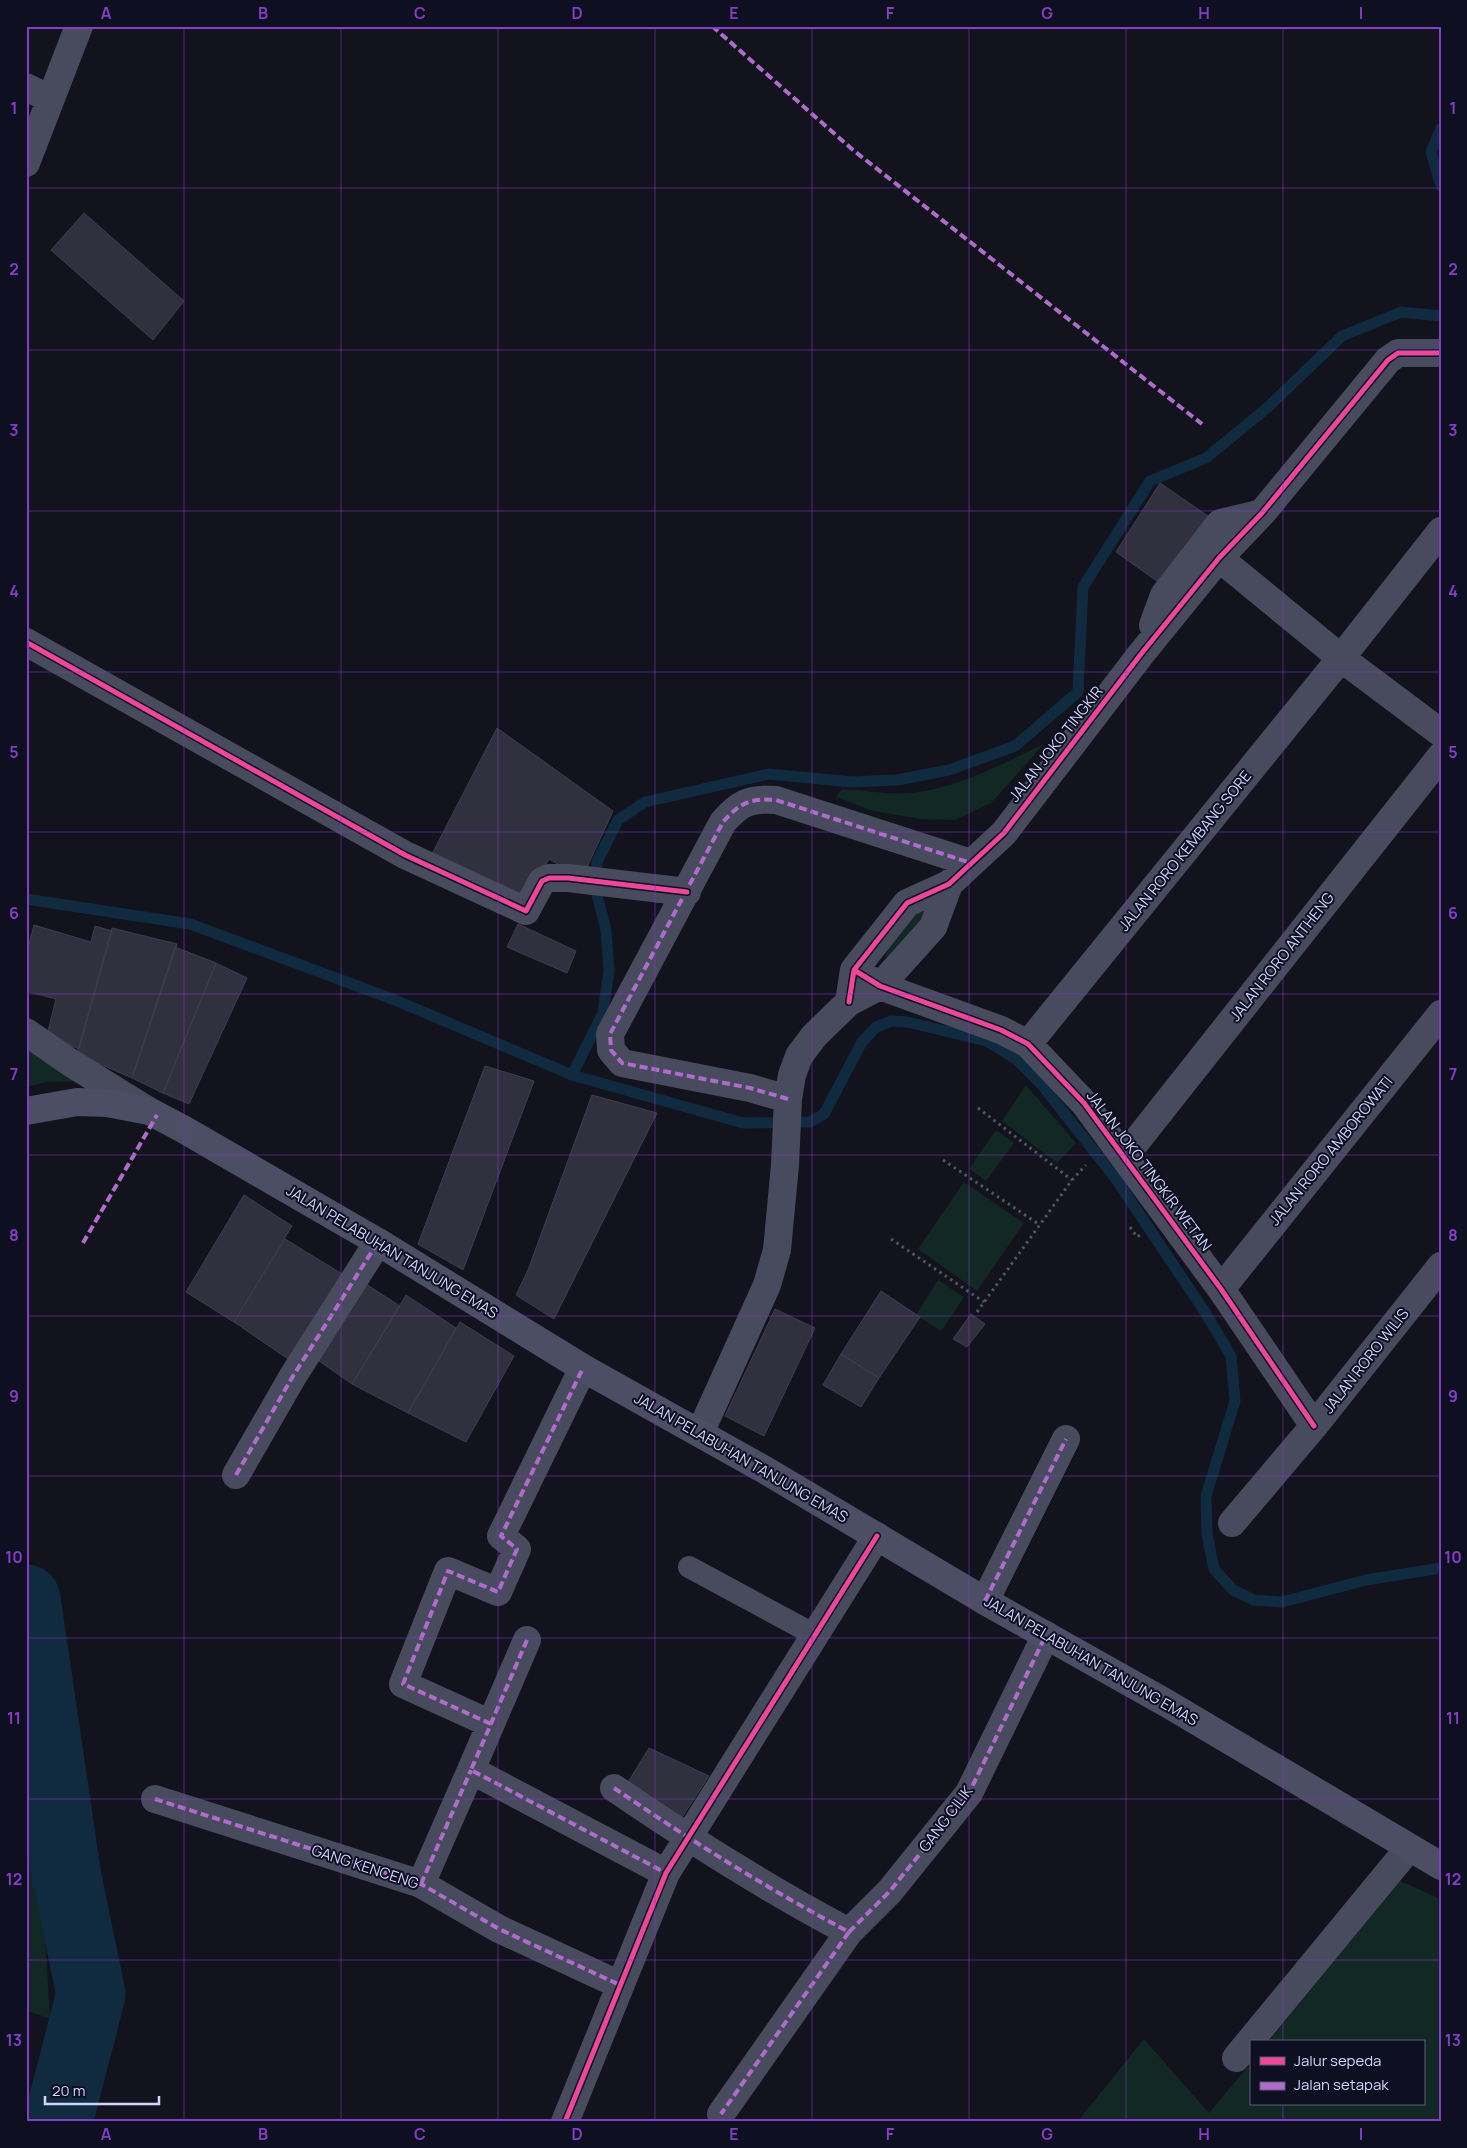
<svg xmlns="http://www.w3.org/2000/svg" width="1467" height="2148" viewBox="0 0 1467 2148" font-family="Manrope,sans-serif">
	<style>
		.green { fill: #122824 }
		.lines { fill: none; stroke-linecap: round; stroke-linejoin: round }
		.stream { stroke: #102b40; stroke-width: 11 }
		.river { stroke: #102b40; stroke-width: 69 }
		.building { fill: #30303f; stroke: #3d3e50 }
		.path { stroke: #485960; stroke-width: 3; stroke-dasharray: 2.5 4; stroke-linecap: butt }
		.service { stroke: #484b5e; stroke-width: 22 }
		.minor { stroke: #484b5e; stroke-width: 28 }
		.secondary { stroke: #4b4e64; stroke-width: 28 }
		.quiet { stroke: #b06ccc; stroke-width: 4; stroke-dasharray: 8 4; stroke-linecap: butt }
		.cycleway-casing { stroke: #0e0f21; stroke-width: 8 }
		.cycleway { stroke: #ed469a; stroke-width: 5 }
		.grid { fill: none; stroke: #843dc5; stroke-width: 1; stroke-opacity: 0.55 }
		.labels { text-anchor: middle; stroke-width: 4; stroke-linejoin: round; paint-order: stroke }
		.street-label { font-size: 15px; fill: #d1d4fd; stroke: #0e0f21 }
		.neatline { fill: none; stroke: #843dc5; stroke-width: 2 }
		.grid-label { font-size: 16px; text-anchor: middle; font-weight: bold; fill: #843dc5 }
	</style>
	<rect width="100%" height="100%" fill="#12131d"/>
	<!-- green -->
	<path class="green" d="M1044,744L991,803L955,820L921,819L873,811L836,797L842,789C864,790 889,795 911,793C958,788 1002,764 1044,744Z
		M921,910L926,914L891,960L885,957L887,951L916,912Z
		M26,1044L84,1081L46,1082L26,1087Z
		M1026,1085L1076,1143L1057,1163L1002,1121Z
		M996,1130L1014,1143L986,1181L969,1169Z
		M964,1182L1024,1223L977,1291L918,1249Z
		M938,1280L964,1297L941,1331L916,1315Z
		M26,1783L41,1864L50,2019L26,2010Z
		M1400,1881L1441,1899V2122H1077L1144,2039L1209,2113L1251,2063V2104H1423V2042H1268Z"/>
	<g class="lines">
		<!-- stream -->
		<path class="stream" d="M1441,128L1431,152L1441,186
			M26,899L190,924L395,1000L572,1075L743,1123L810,1122L824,1114L862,1042L876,1027L892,1021L907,1022L987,1041L1016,1059L1042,1085L1116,1179L1205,1312L1231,1356L1235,1401L1206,1496L1207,1534L1214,1569L1233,1590L1254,1600L1282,1602L1366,1580L1441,1568
			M572,1075L603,1013L609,971L606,930L596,891L597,862L618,820L645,802L769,774L852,782L897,780L949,770L1015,746L1078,692L1083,587L1150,481L1206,458L1267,408L1342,336L1401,312L1441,316"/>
		<!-- river -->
		<path class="river" d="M26,1599L67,1878L91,1994L58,2122"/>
	</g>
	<!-- building -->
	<path class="building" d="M84,213L184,301L153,340L51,250Z
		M1160,483L1208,516L1161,584L1116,552Z
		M497,728L613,811L582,878L549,859L525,902L432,854Z
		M518,924L576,951L567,973L507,947Z
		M34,925L91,942L95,926L112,931L79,1049L47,1035L56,999L26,991V956Z
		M112,928L177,944L132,1078L77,1054Z
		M175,947L216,963L163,1093L132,1078Z
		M216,963L247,978L189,1104L163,1093Z
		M485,1066L534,1081L463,1270L418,1244Z
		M592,1095L657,1113L554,1319L516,1295L528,1270Z
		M244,1195L292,1226L234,1322L186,1292Z
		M285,1239L347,1277L294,1363L234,1322Z
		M366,1284L400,1306L352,1384L319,1361Z
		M881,1291L920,1317L879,1378L841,1354Z
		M406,1295L456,1328L408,1413L352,1384Z
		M775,1309L815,1328L764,1436L725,1416Z
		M971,1314L985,1324L967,1347L953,1339Z
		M460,1322L514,1356L466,1442L408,1413Z
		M841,1354L879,1378L861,1407L823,1385Z
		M649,1748L709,1776L677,1825L622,1792Z"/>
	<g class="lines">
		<!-- path -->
		<path class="path" d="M978,1108L1072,1180
			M943,1160L1040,1225
			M1130,1227L1137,1237L1140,1235
			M891,1239L984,1302
			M977,1312L1072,1180L1086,1165"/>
		<!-- service -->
		<path class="service" d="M689,1567L815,1635"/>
		<!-- minor -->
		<path class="minor" d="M26,87L50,99
			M26,163L79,26
			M1219,558L1341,658L1441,733
			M1153,625L1164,595L1220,523L1262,513
			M26,642L405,855L526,911L542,881L549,878H568L687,892
			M854,970L880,986L1001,1030L1028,1044L1084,1103L1221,1289L1314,1426
			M849,1002L854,970L907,903L949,884L1004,833L1141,654L1219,558L1262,513L1388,360L1398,353H1441
			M26,1032L71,1063L147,1110
			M1028,1044L1341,658L1441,531
			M788,1099L750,1088L622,1063L611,1050L610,1034L723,822C740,803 749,798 776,800L971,863
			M1124,1157L1441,756
			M1221,1289L1441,1014
			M700,1433L767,1285L777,1250L785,1165L788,1099L792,1075L799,1056L814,1036L849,1002L880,986L933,927L949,884
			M236,1475L293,1376L378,1242
			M1232,1523L1314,1426L1441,1266
			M985,1601L1066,1439
			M527,1640L471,1770L666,1873
			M491,1724L403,1684L448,1571L498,1592L517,1549L501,1536L583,1368
			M614,1788C690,1840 768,1889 849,1932L721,2114
			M155,1799L421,1884L499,1929L620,1985
			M421,1884L471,1770
			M849,1932L890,1891L969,1793L1046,1635
			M1236,2058L1409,1848
			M565,2122L666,1873L877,1536"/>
		<!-- secondary -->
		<path class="secondary" d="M26,1111L77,1102L107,1103L149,1111L183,1129L378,1242L583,1368L765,1470L985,1601L1168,1704L1441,1866"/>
		<!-- quiet -->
		<path class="quiet" d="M712,26L853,150L1202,424
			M788,1099L750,1088L622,1063L611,1050L610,1034L723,822C740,803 749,798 776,800L971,863
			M83,1243L157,1115
			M236,1475L293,1376L378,1242
			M985,1601L1066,1439
			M527,1640L471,1770L666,1873
			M491,1724L403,1684L448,1571L498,1592L517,1549L501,1536L583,1368
			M614,1788C690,1840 768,1889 849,1932L721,2114
			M155,1799L421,1884L499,1929L620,1985
			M421,1884L471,1770
			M849,1932L890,1891L969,1793L1046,1635"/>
		<defs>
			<path id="cycleway" d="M26,642L405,855L526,911L542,881L549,878H568L687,892
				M854,970L880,986L1001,1030L1028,1044L1084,1103L1221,1289L1314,1426
				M849,1002L854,970L907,903L949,884L1004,833L1141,654L1219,558L1262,513L1388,360L1398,353H1441
				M565,2122L666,1873L877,1536"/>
		</defs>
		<!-- cycleway casing -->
		<use href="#cycleway" class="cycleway-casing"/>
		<!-- cycleway -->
		<use href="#cycleway" class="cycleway"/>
	</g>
	<!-- grid -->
	<path class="grid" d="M184,26V2122M341,26V2122M498,26V2122M655,26V2122M812,26V2122M969,26V2122M1126,26V2122M1283,26V2042M26,188H1441M26,350H1441M26,511H1441M26,672H1441M26,832H1441M26,994H1441M26,1155H1441M26,1316H1441M26,1476H1441M26,1638H1441M26,1799H1441M26,1960H1441M1283,2104V2122"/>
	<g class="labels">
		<!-- street labels -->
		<g class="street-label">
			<text transform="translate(1056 744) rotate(-52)" y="5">JALAN JOKO TINGKIR</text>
			<text transform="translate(1185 851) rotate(-51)" y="5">JALAN RORO KEMBANG SORE</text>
			<text transform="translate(1282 957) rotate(-52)" y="5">JALAN RORO ANTHENG</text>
			<text transform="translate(1331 1151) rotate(-51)" y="5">JALAN RORO AMBOROWATI</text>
			<text transform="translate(1149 1171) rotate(53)" y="5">JALAN JOKO TINGKIR WETAN</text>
			<text transform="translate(392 1252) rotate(31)" y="5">JALAN PELABUHAN TANJUNG EMAS</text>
			<text transform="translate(1366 1361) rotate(-52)" y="5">JALAN RORO WILIS</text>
			<text transform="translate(741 1458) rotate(30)" y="5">JALAN PELABUHAN TANJUNG EMAS</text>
			<text transform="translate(1091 1661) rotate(30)" y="5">JALAN PELABUHAN TANJUNG EMAS</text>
			<text transform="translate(946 1819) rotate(-53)" y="5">GANG CILIK</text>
			<text transform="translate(365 1867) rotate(18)" y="5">GANG KENCENG</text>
		</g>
	</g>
	<!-- border -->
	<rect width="1467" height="2148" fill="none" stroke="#0e0f21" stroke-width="55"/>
	<!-- legend -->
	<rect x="1250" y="2040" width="175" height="65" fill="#0e0f21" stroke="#5c5e79"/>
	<rect x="1260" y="2057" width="25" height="8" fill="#ed469a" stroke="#5c5e79"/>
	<text x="1294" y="2066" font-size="15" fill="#d1d4fd">Jalur sepeda</text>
	<rect x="1260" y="2082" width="25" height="8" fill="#b06ccc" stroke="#5c5e79"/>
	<text x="1294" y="2090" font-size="15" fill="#d1d4fd">Jalan setapak</text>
	<!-- scale -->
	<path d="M45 2096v8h114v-8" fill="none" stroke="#d1d4fd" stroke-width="2.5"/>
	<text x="52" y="2096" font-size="15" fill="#d1d4fd" stroke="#0e0f21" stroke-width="4" paint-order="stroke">20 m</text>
	<rect x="28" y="28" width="1412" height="2092" class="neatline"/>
	<g class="grid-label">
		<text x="106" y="19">A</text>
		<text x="263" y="19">B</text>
		<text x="420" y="19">C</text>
		<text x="577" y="19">D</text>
		<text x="734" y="19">E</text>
		<text x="890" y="19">F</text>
		<text x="1047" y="19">G</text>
		<text x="1204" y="19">H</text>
		<text x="1361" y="19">I</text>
		<text x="14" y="114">1</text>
		<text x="1453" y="114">1</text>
		<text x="14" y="275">2</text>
		<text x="1453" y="275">2</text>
		<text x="14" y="436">3</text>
		<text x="1453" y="436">3</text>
		<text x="14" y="597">4</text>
		<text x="1453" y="597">4</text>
		<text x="14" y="758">5</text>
		<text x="1453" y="758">5</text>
		<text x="14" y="919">6</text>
		<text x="1453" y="919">6</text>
		<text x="14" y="1080">7</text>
		<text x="1453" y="1080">7</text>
		<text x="14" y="1241">8</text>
		<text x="1453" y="1241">8</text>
		<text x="14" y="1402">9</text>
		<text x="1453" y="1402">9</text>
		<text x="14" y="1563">10</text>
		<text x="1453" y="1563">10</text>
		<text x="14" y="1724">11</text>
		<text x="1453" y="1724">11</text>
		<text x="14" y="1885">12</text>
		<text x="1453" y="1885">12</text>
		<text x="14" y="2046">13</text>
		<text x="1453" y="2046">13</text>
		<text x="106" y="2140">A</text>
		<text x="263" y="2140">B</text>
		<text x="420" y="2140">C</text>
		<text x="577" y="2140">D</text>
		<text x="734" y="2140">E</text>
		<text x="890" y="2140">F</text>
		<text x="1047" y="2140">G</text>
		<text x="1204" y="2140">H</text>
		<text x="1361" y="2140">I</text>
	</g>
</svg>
